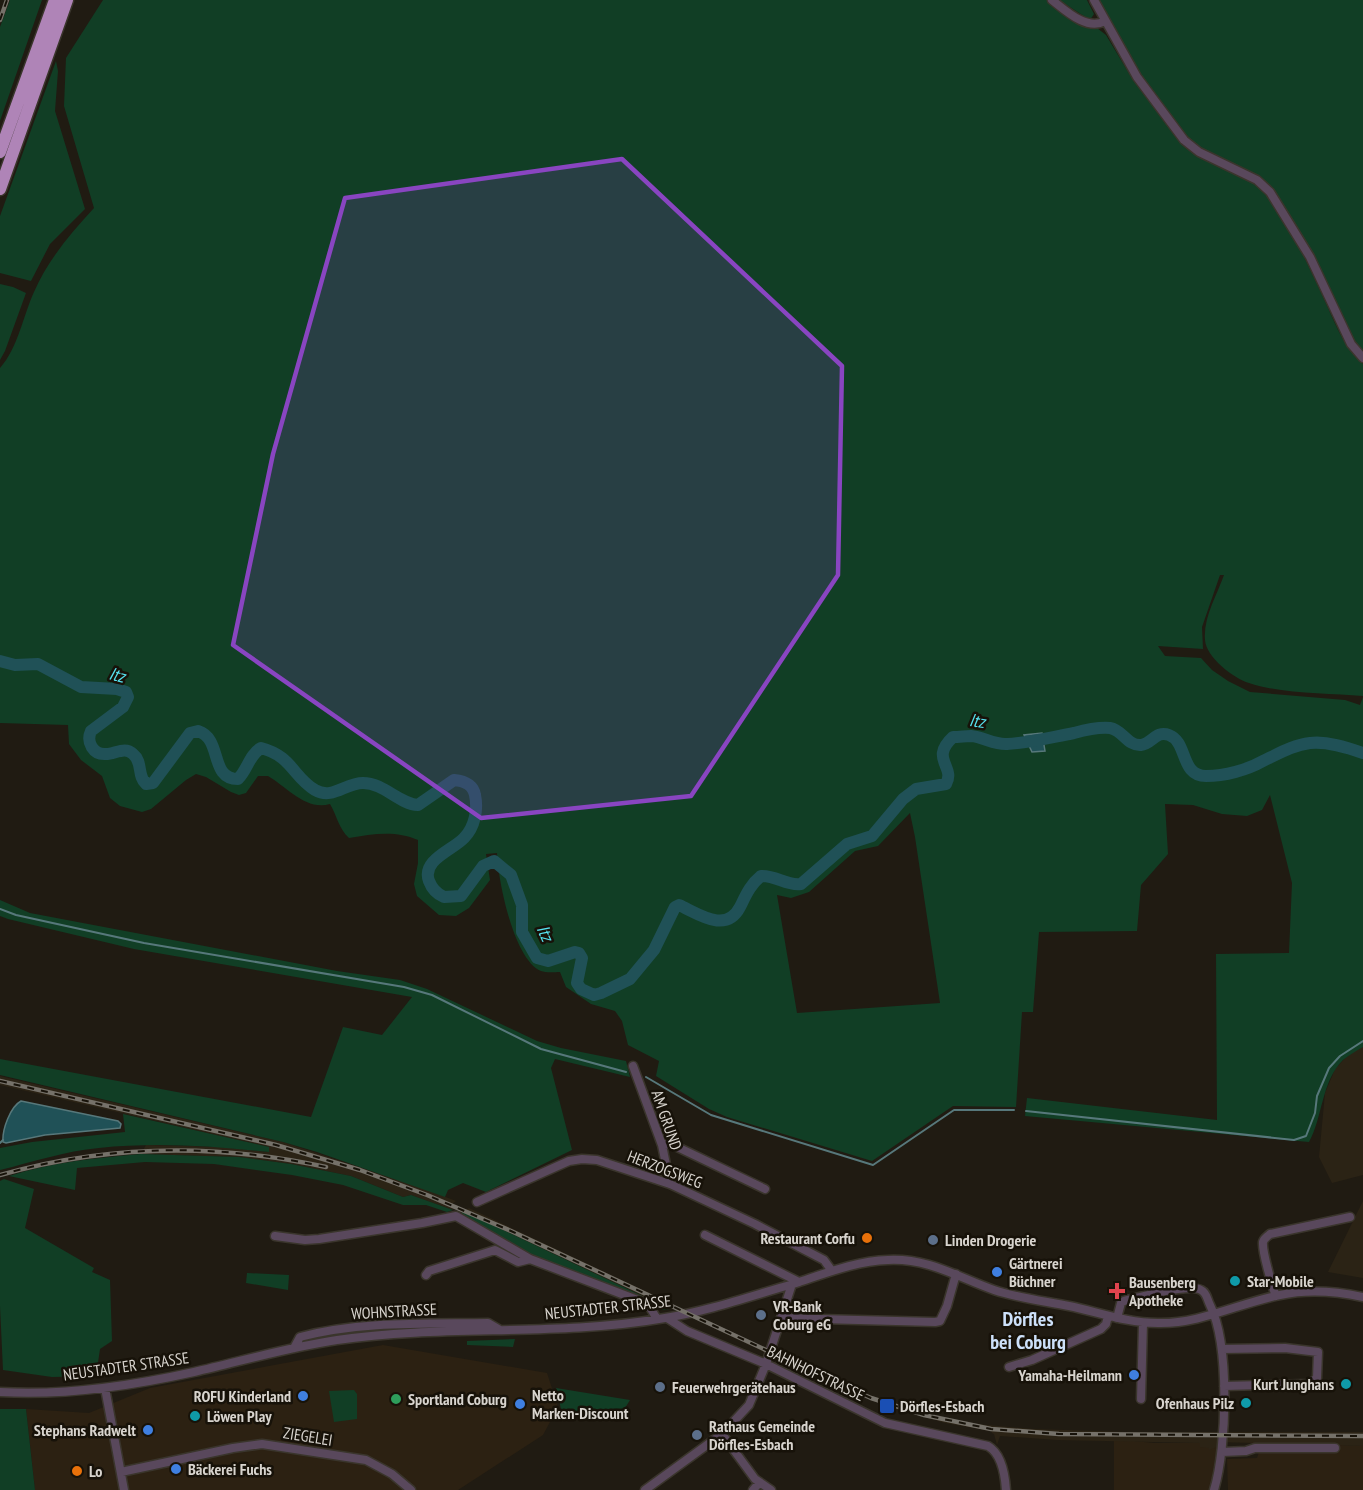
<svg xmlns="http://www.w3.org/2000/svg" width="1363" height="1490" viewBox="0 0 1363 1490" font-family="'PT Sans Narrow',sans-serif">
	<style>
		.commercial { fill: #2c2112 }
		.built { fill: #2b2315 }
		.green { fill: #113e25; fill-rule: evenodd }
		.water { fill: #205157; stroke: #57787b; stroke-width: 1.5 }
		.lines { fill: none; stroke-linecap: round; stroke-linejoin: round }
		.stream { stroke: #57787b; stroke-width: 2 }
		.river { stroke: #205157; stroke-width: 12 }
		.minor-casing { stroke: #3a352c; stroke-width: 11 }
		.highway-casing { stroke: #3a352c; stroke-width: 15 }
		.minor { stroke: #59485c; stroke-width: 8 }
		.highway { stroke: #af84b7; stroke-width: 12 }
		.rail-casing { stroke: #757169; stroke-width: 4.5 }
		.rail { stroke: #171209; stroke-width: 2; stroke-dasharray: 7; stroke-linecap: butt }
		.marked { fill: #8945c1; fill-opacity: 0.2; stroke: #8945c1; stroke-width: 4.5; stroke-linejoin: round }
		.food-dot { fill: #e8710a; stroke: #171209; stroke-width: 2 }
		.service-dot { fill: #5c6f8a; stroke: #171209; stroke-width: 2 }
		.shop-dot { fill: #3f7fe0; stroke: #171209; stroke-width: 2 }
		.culture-dot { fill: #0f9aa8; stroke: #171209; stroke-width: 2 }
		.health-dot { fill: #e0444e; stroke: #171209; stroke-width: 2 }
		.leisure-dot { fill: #2e9e5b; stroke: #171209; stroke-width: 2 }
		.transit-dot { fill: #1a4fb4; stroke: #171209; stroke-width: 2 }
		.labels { text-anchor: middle; stroke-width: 5; stroke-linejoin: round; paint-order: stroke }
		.street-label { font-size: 16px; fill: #d8d4ce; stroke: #171209 }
		.poi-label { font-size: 16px; font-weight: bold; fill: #d8d4ce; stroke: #171209; text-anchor: start }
		.water-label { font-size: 18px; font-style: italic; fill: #56e0ee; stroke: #171209 }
		.quarter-label { font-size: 20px; font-weight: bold; fill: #cde1fa; stroke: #171209 }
	</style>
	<rect width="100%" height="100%" fill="#201b12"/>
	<!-- commercial -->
	<path class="commercial" d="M383,1345L547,1373L558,1407L543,1435L458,1490H35L26,1409L89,1413L150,1388Z
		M1114,1439L1154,1443H1201L1200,1447H1217L1210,1490H1114Z
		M1340,1445L1363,1446V1490H1228L1227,1459L1257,1458L1259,1452L1263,1450L1339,1451Z"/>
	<!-- built -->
	<path class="built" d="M1363,1044V1175L1332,1183L1319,1157L1325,1093L1335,1069L1345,1058Z
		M0,1076L283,1142L417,1186L456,1201L451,1205L453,1210L411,1195L403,1197L351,1176L291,1164L238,1157L141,1154L146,1145L222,1147L268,1152L269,1147L0,1085Z
		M1363,1201V1278L1328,1272L1356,1215Z
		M469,1208L677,1306L670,1309L463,1211Z
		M701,1317L766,1349L764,1352L695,1319Z
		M774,1352L872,1396L924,1413L965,1423L1033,1429L1127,1432H1363V1446L1218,1442L1217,1447L1209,1450V1448L1200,1447V1443L1057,1440L1000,1436L997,1445L994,1434L992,1433L991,1431L945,1423L878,1402L772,1357Z"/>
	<!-- green -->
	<path class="green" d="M10,0H42L0,121V27Z
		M103,0H1049L1087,26L1097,28L1106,35L1133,80L1181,144C1205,166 1246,169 1267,196C1291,226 1307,263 1323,297C1334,320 1343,347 1363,364V696C1328,693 1281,694 1249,683C1233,678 1206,657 1205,640C1203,618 1217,595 1224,575H1220L1202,627L1203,649L1158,646L1165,656L1201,658L1212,670L1228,681L1250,692L1345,700L1360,705L1363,697V1047C1356,1051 1349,1055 1343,1060C1321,1082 1323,1117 1309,1142L1025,1116L1027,1098L1217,1120L1216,954L1289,953L1292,883L1270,795L1262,810L1247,816L1222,814L1193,805L1165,804L1168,854L1141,885L1137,931L1039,932L1033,1012H1022L1016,1107L953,1106L872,1161L727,1117L709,1109L656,1076L659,1061L628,1045L622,1021L615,1011L591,1004L566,987L560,972C555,972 546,973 541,971C514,960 498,881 497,853L486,854L490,880L469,908L456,916L439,915L417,896L414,884L418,863V840C395,830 373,834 349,838C339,829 337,816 330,804C306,811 287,787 268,776H258L246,793L239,795L231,792L206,777L196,774L186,780L151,809L142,812L120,806L110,798L102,776L81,760L69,744L68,725L0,723V368C18,348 23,316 34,292C48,260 70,234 94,208L64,106L66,58ZM910,813L915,837L940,1003L797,1013L777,895L791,898L809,892L855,851L878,846Z
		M1059,0H1087L1094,14L1090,20Z
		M1097,0H1363V353L1354,342L1313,256L1272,190L1265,181L1253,174L1210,154L1187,138L1140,76Z
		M56,61L58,71L55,111L85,209L50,244L31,281L0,273V216Z
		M0,284L13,287L26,293L5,351L0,360Z
		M0,900L30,913L337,971L400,980L427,989L537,1041L561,1048L626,1061L630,1077L555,1059L551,1068L572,1150L486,1192L463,1183L448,1190L445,1197L317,1152L283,1142L0,1075V1059L311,1117L343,1027L382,1035L412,997L134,949L8,919L0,916Z
		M123,1114L269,1147V1152C212,1146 155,1142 99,1148C65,1151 33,1162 0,1170V1148L32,1142L125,1132Z
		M141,1154L239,1157L291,1164L351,1176L403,1197L411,1195L453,1210L447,1212L426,1205H403L343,1185L292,1175L214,1164L145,1162L77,1168L75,1190L9,1176C52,1162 96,1158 141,1154Z
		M4,1179L34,1189L25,1228L94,1268L92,1272L110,1280L112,1341L100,1349L96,1376L52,1377L3,1370L0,1306V1181Z
		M463,1211L670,1309L661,1310L646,1301L532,1257L459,1216Z
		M247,1273L289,1275L288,1290L246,1283Z
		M515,1339L513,1347L467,1345V1341Z
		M556,1388L630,1400L617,1421L561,1409Z
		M354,1390L357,1394V1419L334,1422L329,1391Z
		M0,1409H26L35,1490H0Z"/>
	<!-- water -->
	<path class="water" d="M1042,733L1045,751L1032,752L1024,735Z
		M21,1101L118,1121L121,1124L120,1128L45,1135L6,1143L3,1142C2,1130 10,1107 21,1101Z"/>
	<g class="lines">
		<!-- stream -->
		<path class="stream" d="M0,909L16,915L144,943L404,987L432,995L541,1049L626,1072
			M646,1077L711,1115L873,1165L954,1110H1014
			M1026,1111L1294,1140L1306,1136L1315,1113L1317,1096L1329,1068L1340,1056L1363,1041
			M0,1143L3,1140"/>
		<!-- river -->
		<path class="river" d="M0,661L15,665L38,664L81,687L117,689L126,692L128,697L123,707L91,731C86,742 93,755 106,754C115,754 125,746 133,754C143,762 137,776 146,784L153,783L190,733L198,731C223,739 209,779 238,779C248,769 249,755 261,748C292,756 293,777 315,790C333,800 345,783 363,783C384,783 399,804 418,805L454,780C464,781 473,784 475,795C478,809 475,827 464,838C453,850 421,860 429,881C432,889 437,894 444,897L461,896L483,866L494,861L511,875L522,905V932L537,958L548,961L575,952L579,953L582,958L577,983L581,989L594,995L601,993L630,979L654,950L675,907L679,905C699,914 726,934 740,907C746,895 750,885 761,876C776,875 786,886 801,884L847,844L872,836L903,799L916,789L946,784C956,766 929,759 953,737C959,737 966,736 971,736C983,737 995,745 1007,744C1029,743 1052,737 1074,733C1085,730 1099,727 1110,728C1123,730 1127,746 1141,745C1152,744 1156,730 1169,735C1188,742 1180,776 1206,776C1225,776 1247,770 1263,761C1278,754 1293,745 1310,743C1327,741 1346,747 1363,753"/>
		<defs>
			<path id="minor" d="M1052,0C1066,11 1087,31 1105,21
				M1094,0L1137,77L1184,140L1199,152L1257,180L1270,192L1310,257L1351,344L1363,358
				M633,1066L662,1145L670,1184
				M662,1145L671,1144L765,1189
				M477,1202L569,1161L582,1159L597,1160L670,1184L755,1224L824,1260L832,1271
				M705,1235L799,1282
				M275,1236L305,1240L319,1239L422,1223L456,1216L530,1259L648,1304L657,1319
				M426,1275L429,1271L495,1250L518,1262L530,1259
				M1276,1296C1272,1286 1262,1251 1263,1242C1264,1238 1267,1237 1270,1234L1350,1217
				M667,1318L687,1331L766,1364L885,1423L988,1446C1002,1454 1005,1475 1006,1490
				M781,1318L935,1322L940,1321L947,1306L956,1274
				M1117,1318L1121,1303L1124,1301C1140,1297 1188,1283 1201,1290C1207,1293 1207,1299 1210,1305C1230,1345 1227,1447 1214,1490
				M294,1348L300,1337C361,1321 425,1324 488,1323L500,1330
				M1222,1349L1285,1348L1318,1352L1317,1378L1309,1384L1224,1386
				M1009,1367L1032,1360L1101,1329L1106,1324L1108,1316
				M105,1388L124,1490
				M0,1392C65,1396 131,1386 194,1372C242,1361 289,1347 337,1340C445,1324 557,1337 665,1318C708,1311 751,1296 793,1284C824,1274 855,1261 888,1260C929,1258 957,1277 994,1290C1018,1298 1044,1301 1069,1306C1098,1312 1127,1323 1158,1323C1200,1324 1239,1303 1280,1295C1308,1289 1335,1291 1363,1297
				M1141,1399L1143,1323
				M722,1434L755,1479L771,1490
				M1222,1452L1246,1451L1255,1448H1335
				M121,1472L233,1448L262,1444L366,1460L392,1474L411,1490
				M645,1490L722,1434L749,1405L766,1364L792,1284
				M753,1490L759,1483"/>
			<path id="highway" d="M0,152L55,0
				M0,189L67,0"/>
		</defs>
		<!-- minor casing -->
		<use href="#minor" class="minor-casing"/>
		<!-- highway casing -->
		<use href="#highway" class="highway-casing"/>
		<!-- minor -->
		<use href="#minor" class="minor"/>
		<!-- highway -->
		<use href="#highway" class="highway"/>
		<defs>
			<path id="rail" d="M0,20L7,0
				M0,1081L276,1145L360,1170L427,1195L511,1231L828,1379L871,1398L924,1415L991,1429L1059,1434L1363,1436
				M0,1175C109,1144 216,1143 326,1167"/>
		</defs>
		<!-- rail casing -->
		<use href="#rail" class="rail-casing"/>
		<!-- rail -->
		<use href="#rail" class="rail"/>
	</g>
	<!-- marked area -->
	<path class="marked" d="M622,159L842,366L838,575L691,796L481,818L233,645L273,454L345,198Z"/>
	<!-- markers -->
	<g class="food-dot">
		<circle cx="867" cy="1238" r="6"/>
		<circle cx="77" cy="1471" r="6"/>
	</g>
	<g class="service-dot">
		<circle cx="933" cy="1240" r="6"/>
		<circle cx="761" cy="1315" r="6"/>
		<circle cx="660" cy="1387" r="6"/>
		<circle cx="697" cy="1435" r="6"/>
	</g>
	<g class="shop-dot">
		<circle cx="997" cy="1272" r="6"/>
		<circle cx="1134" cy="1375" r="6"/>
		<circle cx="303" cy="1396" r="6"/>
		<circle cx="520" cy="1404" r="6"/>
		<circle cx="148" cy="1430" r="6"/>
		<circle cx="176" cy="1469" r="6"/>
	</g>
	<g class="culture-dot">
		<circle cx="1235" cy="1281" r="6"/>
		<circle cx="1346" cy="1384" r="6"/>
		<circle cx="1246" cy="1403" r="6"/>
		<circle cx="195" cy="1416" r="6"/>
	</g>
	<path class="health-dot" d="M1114 1282h6v6h6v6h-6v6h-6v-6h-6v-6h6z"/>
	<circle class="leisure-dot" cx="396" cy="1399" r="6"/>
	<rect class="transit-dot" x="879" y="1398" width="16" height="16" rx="3"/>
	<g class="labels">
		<!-- street labels -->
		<g class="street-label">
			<text transform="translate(667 1120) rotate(71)" y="6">AM GRUND</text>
			<text transform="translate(665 1169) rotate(21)" y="6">HERZOGSWEG</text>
			<text transform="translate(608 1307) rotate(-6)" y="6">NEUSTADTER STRASSE</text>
			<text transform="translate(394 1311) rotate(-3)" y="6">WOHNSTRASSE</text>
			<text transform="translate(126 1366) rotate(-8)" y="6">NEUSTADTER STRASSE</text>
			<text transform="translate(816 1373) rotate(26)" y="6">BAHNHOFSTRASSE</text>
			<text transform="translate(308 1436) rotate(9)" y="6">ZIEGELEI</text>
		</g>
		<!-- poi labels -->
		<g class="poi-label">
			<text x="855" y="1244" text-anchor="end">Restaurant Corfu</text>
			<text x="945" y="1246">Linden Drogerie</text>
			<text x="1009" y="1269">Gärtnerei<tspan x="1009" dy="18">Büchner</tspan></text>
			<text x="1247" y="1287">Star-Mobile</text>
			<text x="1129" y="1288">Bausenberg<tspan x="1129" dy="18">Apotheke</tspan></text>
			<text x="773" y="1312">VR-Bank<tspan x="773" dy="18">Coburg eG</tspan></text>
			<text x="1122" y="1381" text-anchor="end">Yamaha-Heilmann</text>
			<text x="1334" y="1390" text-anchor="end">Kurt Junghans</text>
			<text x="672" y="1393">Feuerwehrgerätehaus</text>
			<text x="532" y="1401">Netto<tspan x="532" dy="18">Marken-Discount</tspan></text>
			<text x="291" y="1402" text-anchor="end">ROFU Kinderland</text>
			<text x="408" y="1405">Sportland Coburg</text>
			<text x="1234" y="1409" text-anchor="end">Ofenhaus Pilz</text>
			<text x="900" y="1412">Dörfles-Esbach</text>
			<text x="207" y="1422">Löwen Play</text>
			<text x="709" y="1432">Rathaus Gemeinde<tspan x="709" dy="18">Dörfles-Esbach</tspan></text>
			<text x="136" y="1436" text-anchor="end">Stephans Radwelt</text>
			<text x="188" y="1475">Bäckerei Fuchs</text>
			<text x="89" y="1477">Lo</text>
		</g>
		<!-- water labels -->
		<g class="water-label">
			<text transform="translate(117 675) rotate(14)" y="6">Itz</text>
			<text transform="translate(977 721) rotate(8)" y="6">Itz</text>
			<text transform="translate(545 933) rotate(65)" y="6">Itz</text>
		</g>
		<!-- quarter labels -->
		<g class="quarter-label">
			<text x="1028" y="1326">Dörfles<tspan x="1028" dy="23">bei Coburg</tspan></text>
		</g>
	</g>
</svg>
